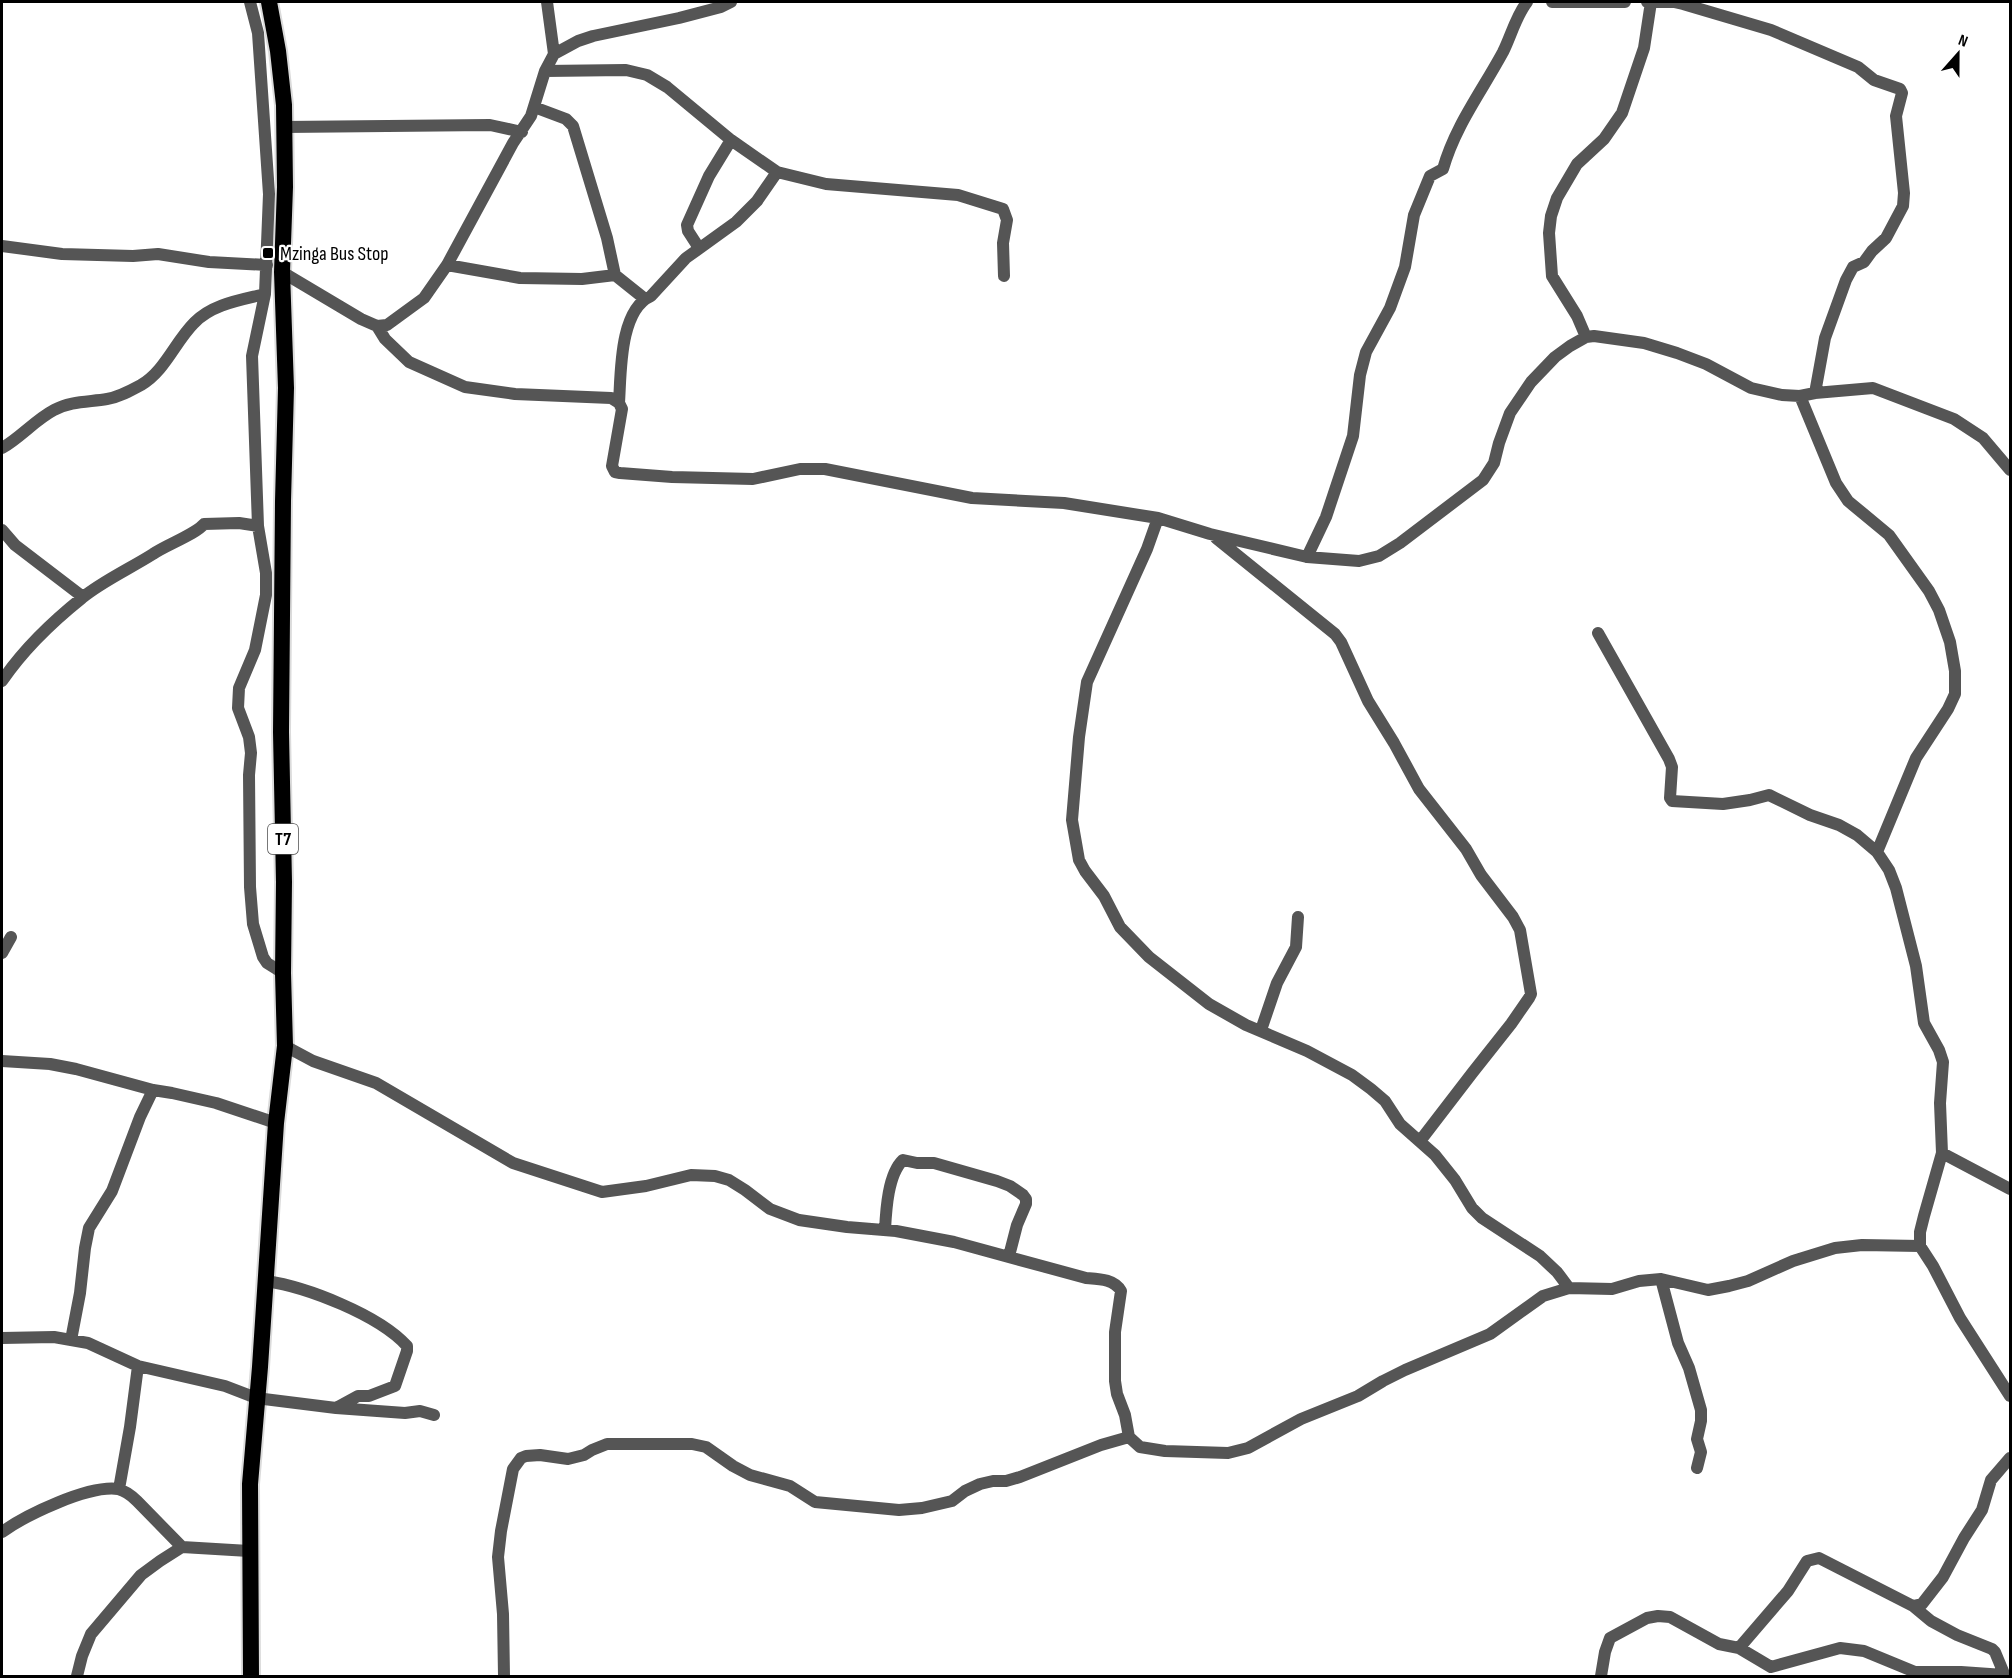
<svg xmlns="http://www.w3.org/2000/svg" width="2012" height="1678" viewBox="0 0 2012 1678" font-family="'Sofia Sans Condensed',sans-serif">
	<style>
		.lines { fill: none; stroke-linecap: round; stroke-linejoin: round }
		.trunk-casing { stroke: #dbdbdb; stroke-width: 20 }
		.minor { stroke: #555; stroke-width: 12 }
		.trunk { stroke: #000; stroke-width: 16 }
		.poi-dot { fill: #000; stroke: #fff; stroke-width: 2 }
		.labels { text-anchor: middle; stroke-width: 4.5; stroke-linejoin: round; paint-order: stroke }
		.shield { fill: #fff; stroke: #4c4c4c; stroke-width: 1.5 }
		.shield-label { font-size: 18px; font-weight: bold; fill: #000 }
		.poi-label { font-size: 20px; fill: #000; stroke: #fff; text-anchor: start }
	</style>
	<rect width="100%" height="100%" fill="#fff"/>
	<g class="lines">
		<defs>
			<path id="trunk" d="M251,1676L250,1484L260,1367L276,1123L285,1046L283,973L284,882L281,732L283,501L286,388L282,272L285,187L284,105L278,51L269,2"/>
		</defs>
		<!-- trunk casing -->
		<use href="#trunk" class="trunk-casing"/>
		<!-- minor -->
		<path class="minor" d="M250,2L258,33L269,194L265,294L252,356L258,526L266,573V595L255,650L239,688L238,708L249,737L251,753L249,775L250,887L253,924L263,957L267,963L283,973
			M547,2L554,54
			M1552,2H1625
			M1647,2H1674L1683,4L1771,30L1858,67L1874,80L1900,89L1902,93L1896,116L1904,193L1903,206L1886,238L1872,251L1864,262L1853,267L1846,280L1825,338L1815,393
			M545,71L626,70L647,75L667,87L731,140L777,172L826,184L958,195L1003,209L1007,220L1003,243L1004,276
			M534,107L566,119L573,126L607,238L615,275L645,299
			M284,127L490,125L522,132
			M2,246L62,254L133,256L158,254L209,262L267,265
			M699,248L688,231L687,225L709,176L731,140
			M447,265L520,278L582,279L615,275
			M282,272L361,319L377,326L387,325L424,298L447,265L513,143L531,116L545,71L554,54L578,41L593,36L679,18L721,7L731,2
			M377,326L385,339L409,362L465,387L515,394L611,398L619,403L622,409L612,466L615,472L620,473L672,477L753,479L800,469H825L972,498L1064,503L1158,518L1210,534L1307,557L1359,561L1379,556L1400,543L1483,480L1494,463L1499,443L1510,413L1531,382L1555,357L1570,346L1586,337L1594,336L1644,343L1677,353L1706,364L1751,388L1782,395L1800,396L1815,393L1873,388L1954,419L1983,438L2010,470
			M1586,337L1577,316L1552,276L1549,233L1551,216L1557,198L1577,164L1604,139L1622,113L1644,48L1651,2
			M1800,396L1836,483L1848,501L1889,535L1929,591L1939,610L1950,642L1955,671V694L1948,709L1916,758L1877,852L1889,870L1896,888L1916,966L1924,1023L1939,1050L1943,1062L1940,1103L1942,1153L1924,1216L1920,1232V1246L1933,1266L1960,1318L2010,1396
			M619,403C621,374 619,310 651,296L686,258L736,222L757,201L777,172
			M2,448C20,438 35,420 54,410C70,401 89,402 107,399C119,397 130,391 141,385C165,371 175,342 194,323C212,304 241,300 265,294
			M1158,518L1147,549L1087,682L1079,737L1072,820L1079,860L1085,871L1104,896L1120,927L1149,957L1209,1004L1246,1025L1307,1051L1352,1075L1371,1089L1385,1101L1400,1124L1435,1155L1455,1180L1472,1208L1482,1218L1540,1256L1557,1272L1569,1288
			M2,530L15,545L83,597
			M1216,538L1335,634L1341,642L1368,701L1394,743L1419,789L1466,849L1481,875L1513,917L1520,930L1531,994L1529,998L1511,1024L1473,1072L1420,1141
			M1307,557L1326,517L1353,436L1360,375L1366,352L1390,308L1405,267L1414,215L1430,176L1443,169C1455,126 1482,91 1503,52C1511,36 1516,16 1527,2
			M1598,633L1669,759L1672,767L1670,798L1672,801L1723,804L1750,800L1769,795L1810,815L1839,825L1857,835L1877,852
			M2,681C23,650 52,622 82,598C101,582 131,568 153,554C166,545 196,534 204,524L239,523L258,526
			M2,953L11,937
			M1261,1030L1277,983L1296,947L1298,917
			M285,1046L313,1061L376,1083L513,1163L602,1192L646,1186L691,1175L715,1176L729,1180L745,1190L770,1209L799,1220L847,1227L896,1231L954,1242L1086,1278C1099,1279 1114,1279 1121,1291L1115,1332V1381L1117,1394L1125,1415L1129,1437L1140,1447L1165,1451L1228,1453L1248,1448L1301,1419L1358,1396L1383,1381L1405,1370L1490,1334L1543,1296L1569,1288L1612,1289L1639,1281L1661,1279L1708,1290L1729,1286L1748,1281L1793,1261L1835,1248L1862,1245L1920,1246
			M2,1061L50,1064L76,1069L153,1090L172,1093L216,1103L276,1123
			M1942,1153L2010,1189
			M885,1230C886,1210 888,1174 903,1160L917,1163H934L997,1181L1010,1186L1023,1195L1026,1199V1204L1017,1225L1009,1256
			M1661,1279L1678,1343L1689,1368L1701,1410V1421L1697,1439L1701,1452L1697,1468
			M266,1281C307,1287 379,1315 407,1346V1351L395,1386L369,1396H358L336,1408
			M2,1338L54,1337L88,1343L138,1366L225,1386L256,1398L336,1408L405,1413L420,1411L434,1415
			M71,1340L80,1293L85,1248L89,1228L112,1191L140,1117L153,1090
			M119,1489L130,1427L138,1366
			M2,1532C26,1515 88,1485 118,1489C126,1491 132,1496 137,1501L182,1547
			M1913,1606L1922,1604L1943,1577L1964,1538L1982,1510L1991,1480L2010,1458
			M1739,1648L1788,1591L1807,1561L1819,1558L1913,1606L1931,1621L1957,1635L1992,1649L1995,1652L2005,1676
			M77,1676L82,1656L91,1634L141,1575L160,1561L182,1547L249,1551
			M504,1676L503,1614L498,1557L501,1531L513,1469L521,1458L526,1456L540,1455L568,1459L584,1455L592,1450L607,1444H692L706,1447L733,1466L750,1475L790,1486L815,1502L899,1510L922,1508L952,1501L965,1491L980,1484L993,1481H1006L1020,1477L1101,1445L1129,1437
			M1601,1676L1605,1652L1610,1638L1647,1618L1658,1616L1670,1617L1719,1644L1739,1648L1771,1667L1840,1648L1864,1651L1915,1672H1961L2004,1675"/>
		<!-- trunk -->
		<use href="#trunk" class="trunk"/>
	</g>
	<!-- markers -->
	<rect class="poi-dot" x="262" y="247" width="12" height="12" rx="3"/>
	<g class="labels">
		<!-- shield labels -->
		<rect class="shield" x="268" y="824" width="30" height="30" rx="4.5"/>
		<g class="shield-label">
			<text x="283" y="845">T7</text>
		</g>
		<!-- poi labels -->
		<g class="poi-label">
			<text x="280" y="260">Mzinga Bus Stop</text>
		</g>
	</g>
	<!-- border -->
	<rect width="2012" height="1678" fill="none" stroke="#000000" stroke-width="6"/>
	<!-- north arrow -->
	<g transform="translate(1958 54) rotate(21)" stroke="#ffffff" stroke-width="4.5" paint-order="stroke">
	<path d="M0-4.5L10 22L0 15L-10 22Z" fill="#000000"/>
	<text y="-9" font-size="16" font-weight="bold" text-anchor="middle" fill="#000000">N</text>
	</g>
</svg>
